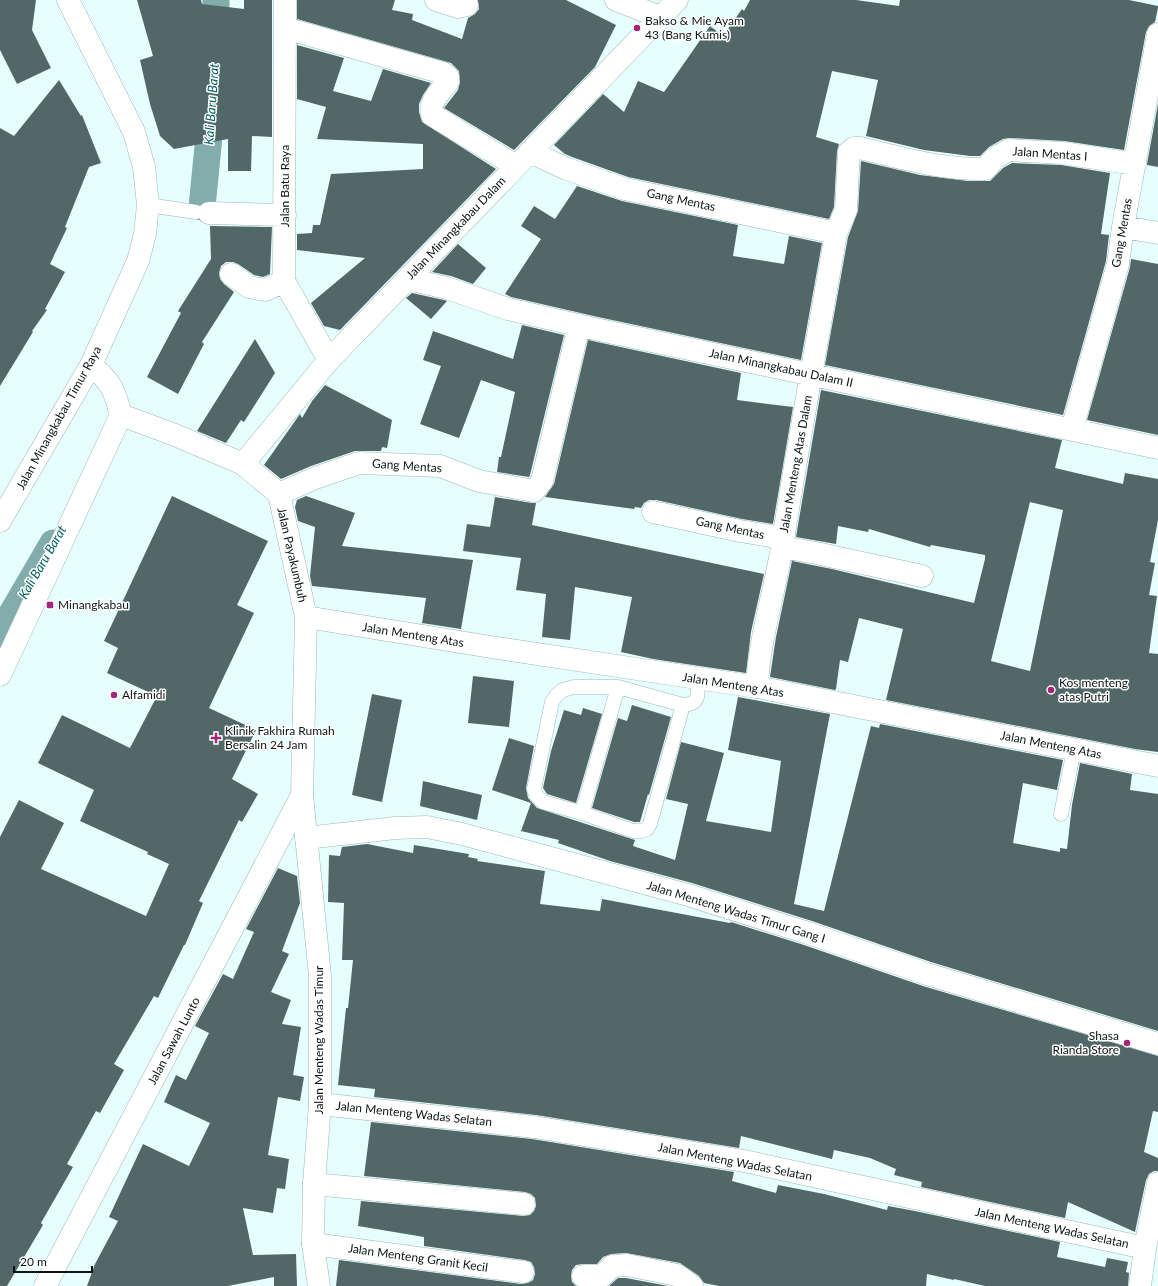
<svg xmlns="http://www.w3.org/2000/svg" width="1158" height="1286" viewBox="0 0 1158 1286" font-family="Lato,sans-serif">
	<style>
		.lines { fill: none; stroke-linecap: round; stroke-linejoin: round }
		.canal { stroke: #83adac; stroke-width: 27 }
		.building { fill: #526767; fill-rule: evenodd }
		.service-casing { stroke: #9db5b4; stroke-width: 15 }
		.minor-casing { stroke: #9db5b4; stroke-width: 23 }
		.tertiary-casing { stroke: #9db5b4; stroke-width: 23 }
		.primary-casing { stroke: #9db5b4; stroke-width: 23 }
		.service { stroke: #fff; stroke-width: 14 }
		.minor { stroke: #fff; stroke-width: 22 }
		.tertiary { stroke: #fff; stroke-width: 22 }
		.primary { stroke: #fff; stroke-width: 22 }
		.poi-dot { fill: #a2267a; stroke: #fff; stroke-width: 1.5 }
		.labels { text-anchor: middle; stroke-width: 3; stroke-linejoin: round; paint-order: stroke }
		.poi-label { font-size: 12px; fill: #0c1514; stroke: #fff; text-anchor: start }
		.street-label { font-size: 12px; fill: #0c1514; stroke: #fff }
		.water-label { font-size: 13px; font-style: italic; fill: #00605f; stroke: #fff }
	</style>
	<rect width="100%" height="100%" fill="#e6fffe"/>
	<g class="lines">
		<!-- canal -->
		<path class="canal" d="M215,42L216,0
			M202,207L212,106
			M0,634L53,543"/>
	</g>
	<!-- building -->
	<path class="building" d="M0,0H36L32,30L51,68L17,84L0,50Z
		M137,0H201L202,4L244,9V0H272V137L252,136L251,171H228V139L174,149L160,136L150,104L140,60L153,56Z
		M297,0H395L392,10L413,14L412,20L462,39L468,18L475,14L479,9L478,0H566L616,25L595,67L514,150L444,108L458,90L460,82L459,71L451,63L297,19Z
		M750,0H856L899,6L900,0H1129L1158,6V8L1155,22L1149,26L1146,32L1124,150L1064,141L1010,138L1003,139L989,147L980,156H970L924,150L866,136L878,80L832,71L816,137L839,144L837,151L834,207L829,219L628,177L572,157L565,154L554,145L603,94L624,112L638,81L664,92L710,26L723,36L742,9L744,11Z
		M297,45L344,58L333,91L371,101L383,69L431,83L423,95L419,104V112L422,122L496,169L340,330L324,326L311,303L365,258L297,250V234L312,233L313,225H320L331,174L423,169V144L317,139L326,107L297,99Z
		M59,80L81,116L82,115L101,163L89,167L65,227L67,228L50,264L65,272L45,309L47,310L32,331L33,332L0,386V128L14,136Z
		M1158,104V167L1147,165V164Z
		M861,161L920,175L968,181H990L1003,168L1012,163L1061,165L1110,173L1101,234L1109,235L1106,261L1063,415L825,365L848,237L858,211Z
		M577,186L622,201L738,225L733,256L784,264L789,236L822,243L801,360L598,317L511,297L505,294L541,239L521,226L534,206L555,219Z
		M210,226L272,227L270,274L263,277L254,275L238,264L233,262H226L221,266L219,273L220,279L224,284L234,292L202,342L204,344L178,394L147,377L181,313L178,311L211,259Z
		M458,244L486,268L473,284L451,276L432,272Z
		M1131,259L1158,264V435L1087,420L1130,267Z
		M412,293L444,300L447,301L431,319L406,298Z
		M522,325L564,335L530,475L529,477L497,472L499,457H501L515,392L481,380L459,438L420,424L441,366L423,360L433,331L513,359Z
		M255,339L275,373L244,422L241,420L226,443L197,431Z
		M588,340L741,373L737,400L793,407L773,524L742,519L656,500H649L644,503L641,508L635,507L634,509L545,497L554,484Z
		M325,385L392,420L387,448L382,447L381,451H355L311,466L281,479L264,465L300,414L302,418L312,401Z
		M821,390L1062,440L1055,468L1123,484L1125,473L1158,479V520L1150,562L1155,563L1149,595L1157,596L1149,653L1158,654V752L1135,749L886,700L903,629L859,618L848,662L840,660L836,689L835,690L770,677L776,637L792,561L832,569L974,603L985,559V555L931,545L930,547L869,529L868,532L838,526L836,544L796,537ZM1030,502L1063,510L1030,671L991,661Z
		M172,496L268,541L237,605L254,613L209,708L256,730L232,779L258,794L242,822L239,820L199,901L203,903L185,945H184L158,998L154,996L114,1064L124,1070L100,1113L96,1111L67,1164L73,1167L41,1223L43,1225L7,1286H0V837L19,800L64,823L41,869L146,916L169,864L147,854L148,852L80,821L94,790L38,763L62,715L130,748L157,696L107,673L118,648L104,641Z
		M306,496L355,513L342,546L473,560L461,629L422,623L426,598L312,586L310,576L315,527L298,521L295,507L297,500Z
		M495,497L532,503H536L532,525L764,574L751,632L746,673L653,659L621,652L632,597L575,587L570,640L542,637L546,594L516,590L521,558L463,551L467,524L490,527Z
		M473,676L514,681L509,727L468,723Z
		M372,694L402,700L382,802L352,795Z
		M738,697L830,714L794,904L824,911L871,726L879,728L880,724L1063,760L1057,790L1023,783L1013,843L1060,852V848L1067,849L1072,805L1080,763L1132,774L1130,790L1158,794V1031L931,962L812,921L692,883L610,861L558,843L559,840L521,831L531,803L492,790L509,738L534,746L526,788L528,798L537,808L635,840L633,846L675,860L688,804L666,799L681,742L724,753L706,821L771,832L781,761L728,750Z
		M632,705L671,717L649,795L648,794L640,822H634L592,808L618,718L627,721Z
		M583,708L602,714L576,803L547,794L543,788L551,751L564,710L581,715Z
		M423,781L482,795L477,820L420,806Z
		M367,844L413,853L414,845L469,854L468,857L478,859L477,861L545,871L540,904L600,911L602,899L730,923L731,922L804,945L923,986L1158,1056V1112L1153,1111L1144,1152L1158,1158V1171H1154L1149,1174L1146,1180L1135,1232L1068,1202L1065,1218L921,1187L922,1182L894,1175L896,1169L870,1158L834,1150L832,1159L741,1136L739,1148L536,1115L374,1097L375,1089L338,1085L346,1008H348L353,960H342L344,903L328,902L329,855L340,856L342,847Z
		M278,868L297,876L300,903L282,951L289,954L271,992L291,1000L282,1024L301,1027L293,1075L304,1077L300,1101L278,1097L268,1155L289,1159L285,1189L277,1188L273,1213L243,1208L253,1255L296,1254L297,1286H274V1277L228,1286H87L95,1264L118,1221L109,1217L143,1144L189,1166L210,1123L164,1102L176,1075L186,1080L209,1033L195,1026L223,974L233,979L254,932L246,929Z
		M371,1122L532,1139L734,1172L732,1181L776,1193L778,1185L824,1194L887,1210L888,1206L915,1211L1060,1242L1057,1257L1105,1267L1107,1258L1128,1262L1126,1272L1129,1273L1128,1286H985L954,1279V1280L927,1274L926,1286H719L704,1283L699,1276L680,1263L626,1253L611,1254L603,1257L597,1264H583L576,1265L572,1270L571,1276L572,1282L576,1286H336L339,1260L521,1284L528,1283L533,1280L535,1274L534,1267L531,1262L525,1260L424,1246V1237L358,1226L361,1201L523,1216L530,1215L534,1211L536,1206L535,1198L531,1194L525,1192L364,1176Z
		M618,1278H626L668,1286H609Z"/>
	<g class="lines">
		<defs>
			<path id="service" d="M148,205L196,212
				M683,705L650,824L647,829L641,831H633L582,813L543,802L536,795L534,789L552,702L557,695L563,690L574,687H618L683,705C701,704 698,693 697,678
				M582,813L618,687
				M1061,814L1074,750"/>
			<path id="minor" d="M285,0L284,281L329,360
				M436,0L458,7L467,5
				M616,0L660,17
				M285,28L443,73L448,77V82C441,91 428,102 432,115L516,166
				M530,152L567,169L625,189L836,233
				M209,213L285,215
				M1123,227L1158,233
				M231,274L249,287L265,290L284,281
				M408,279L447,288L508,309L595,329L1158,448
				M1072,429L1118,264L1123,227L1158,34
				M243,464L329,360L677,0
				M279,494L315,478L359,463L440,466L479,481L534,491L542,481L579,325
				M653,512L740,531L783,538
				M782,547L816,553L922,576
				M757,687C759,640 774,594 782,547C798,442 818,338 836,233L846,210L849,152L854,148H860C901,158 942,170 985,169L995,158L1009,150L1062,153L1135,164
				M306,838L395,828L427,827L462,834L688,895L808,933L927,974L1158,1044
				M320,1104L534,1127L744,1161L1145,1248
				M314,1184L524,1204
				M313,1244L523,1272
				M583,1276H602L612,1266L627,1265L677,1275L692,1286
				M45,1286L302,795
				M1140,1286L1145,1248L1158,1183"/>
			<path id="tertiary" d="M121,415L175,435L243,464L279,494L306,617L302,795L320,976V1104L314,1184L313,1244L319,1286
				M306,617L497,648L757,687L1158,766"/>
			<path id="primary" d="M0,521L91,365L138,261L145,234L148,205L144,167L134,132L68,0
				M0,675L121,415C114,389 112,383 91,365"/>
		</defs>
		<!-- service casing -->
		<use href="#service" class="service-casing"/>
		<!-- minor casing -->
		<use href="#minor" class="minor-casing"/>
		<!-- tertiary casing -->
		<use href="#tertiary" class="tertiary-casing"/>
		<!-- primary casing -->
		<use href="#primary" class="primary-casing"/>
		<!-- service -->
		<use href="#service" class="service"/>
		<!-- minor -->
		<use href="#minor" class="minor"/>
		<!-- tertiary -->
		<use href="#tertiary" class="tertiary"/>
		<!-- primary -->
		<use href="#primary" class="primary"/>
	</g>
	<!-- markers -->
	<g class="poi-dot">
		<circle cx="637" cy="28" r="4"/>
		<rect x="46" y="601" width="8" height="8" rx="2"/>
		<circle cx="1051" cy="690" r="4"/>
		<circle cx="114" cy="695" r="4"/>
		<path d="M214 732h4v4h4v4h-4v4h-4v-4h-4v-4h4z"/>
		<circle cx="1127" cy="1043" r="4"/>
	</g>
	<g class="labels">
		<!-- poi labels -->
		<g class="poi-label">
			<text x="645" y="25">Bakso &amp; Mie Ayam<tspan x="645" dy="14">43 (Bang Kumis)</tspan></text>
			<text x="58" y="609">Minangkabau</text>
			<text x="1059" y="687">Kos menteng<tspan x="1059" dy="14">atas Putri</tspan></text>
			<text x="122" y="699">Alfamidi</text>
			<text x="225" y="735">Klinik Fakhira Rumah<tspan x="225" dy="14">Bersalin 24 Jam</tspan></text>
			<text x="1119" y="1040" text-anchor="end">Shasa<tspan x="1119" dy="14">Rianda Store</tspan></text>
		</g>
		<!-- street labels -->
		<g class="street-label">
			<text transform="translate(1050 154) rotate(4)" y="4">Jalan Mentas I</text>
			<text transform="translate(285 186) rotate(-90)" y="4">Jalan Batu Raya</text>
			<text transform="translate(681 200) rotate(12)" y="4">Gang Mentas</text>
			<text transform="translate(456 228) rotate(-46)" y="4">Jalan Minangkabau Dalam</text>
			<text transform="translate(1122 233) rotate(-80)" y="4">Gang Mentas</text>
			<text transform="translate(781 368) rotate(12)" y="4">Jalan Minangkabau Dalam II</text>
			<text transform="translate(59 418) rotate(-61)" y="4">Jalan Minangkabau Timur Raya</text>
			<text transform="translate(796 464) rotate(-80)" y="4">Jalan Menteng Atas Dalam</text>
			<text transform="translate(407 466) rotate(4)" y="4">Gang Mentas</text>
			<text transform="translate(730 528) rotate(12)" y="4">Gang Mentas</text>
			<text transform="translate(292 555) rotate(77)" y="4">Jalan Payakumbuh</text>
			<text transform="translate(413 635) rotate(9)" y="4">Jalan Menteng Atas</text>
			<text transform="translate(733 685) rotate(9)" y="4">Jalan Menteng Atas</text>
			<text transform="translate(1051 745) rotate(11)" y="4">Jalan Menteng Atas</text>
			<text transform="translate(736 912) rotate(17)" y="4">Jalan Menteng Wadas Timur Gang I</text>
			<text transform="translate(319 1040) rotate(-90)" y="4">Jalan Menteng Wadas Timur</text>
			<text transform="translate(174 1041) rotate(-62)" y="4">Jalan Sawah Lunto</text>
			<text transform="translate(414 1114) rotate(6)" y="4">Jalan Menteng Wadas Selatan</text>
			<text transform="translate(735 1162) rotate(11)" y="4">Jalan Menteng Wadas Selatan</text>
			<text transform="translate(1052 1228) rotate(12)" y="4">Jalan Menteng Wadas Selatan</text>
			<text transform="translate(418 1258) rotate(8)" y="4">Jalan Menteng Granit Kecil</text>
		</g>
		<!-- water labels -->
		<g class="water-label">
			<text transform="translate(211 104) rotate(-86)" y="5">Kali Baru Barat</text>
			<text transform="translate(42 562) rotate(-60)" y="5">Kali Baru Barat</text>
		</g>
	</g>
	<!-- scale -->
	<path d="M14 1266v6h78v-6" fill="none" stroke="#0c1514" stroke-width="2"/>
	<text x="20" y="1266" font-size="12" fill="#0c1514" stroke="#ffffff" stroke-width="3" paint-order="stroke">20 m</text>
</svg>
